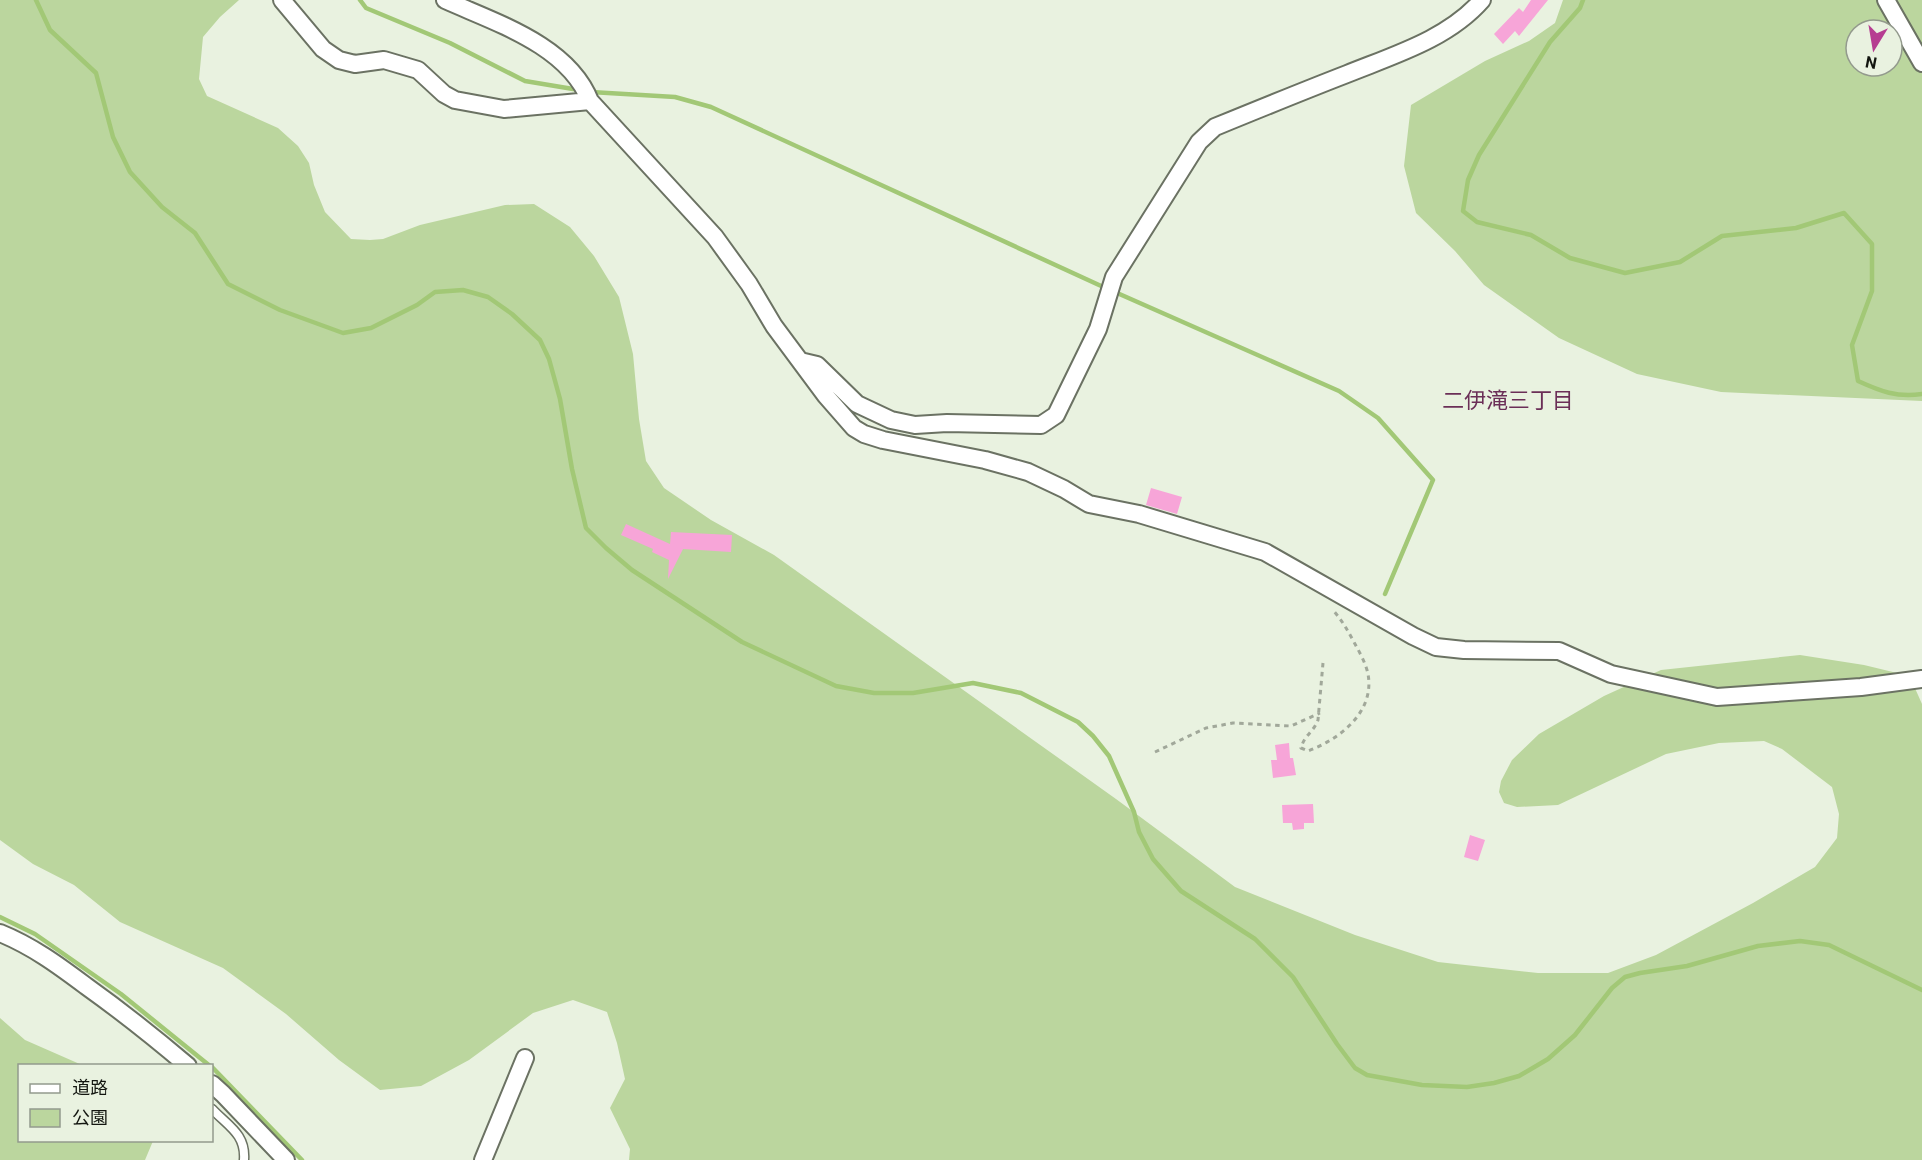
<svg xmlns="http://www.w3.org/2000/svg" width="1922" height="1160" viewBox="0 0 1922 1160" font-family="Roboto,'Noto Sans JP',sans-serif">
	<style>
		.green { fill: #bbd69e; fill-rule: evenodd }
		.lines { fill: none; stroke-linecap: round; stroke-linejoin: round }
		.stream { stroke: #a2c876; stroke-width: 4.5 }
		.building { fill: #f7a5d8 }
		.service-casing { stroke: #6b7263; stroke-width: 11 }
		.minor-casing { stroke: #6b7263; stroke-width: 20 }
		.path { stroke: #a1a89a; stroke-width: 3; stroke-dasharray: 4.5 4.5; stroke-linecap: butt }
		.service { stroke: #fff; stroke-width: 8 }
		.minor { stroke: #fff; stroke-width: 16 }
		.labels { text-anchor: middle; stroke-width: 6; stroke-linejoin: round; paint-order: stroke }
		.neighbourhood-label { font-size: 22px; fill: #6b2f57; stroke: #e9f2e0 }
	</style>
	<rect width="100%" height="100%" fill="#e9f2e0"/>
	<!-- green -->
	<path class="green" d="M0,0H239L220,17L203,37L199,79L207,96L278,128L298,146L309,163L314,185L325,212L351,239L370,240L383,239L420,225L505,205L534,204L570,227L594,256L619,297L633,354L639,419L646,461L664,488L711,520L774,555L1116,799L1235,887L1355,935L1438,962L1538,973H1608L1656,955L1753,903L1815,867L1837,838L1839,814L1832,787L1782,749L1764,741L1719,743L1666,754L1558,805L1517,807L1504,803L1499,792L1501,781L1512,760L1539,734L1604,696L1661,670L1800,655L1864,665L1897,673L1914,686L1922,704V1160H629L630,1149L610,1108L625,1079L617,1043L607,1012L573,1000L533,1013L469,1060L421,1086L380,1090L339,1060L286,1014L223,968L120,922L74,885L33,864L0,840Z
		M1563,0H1922V401L1721,392L1637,374L1559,338L1484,285L1455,251L1416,213L1404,166L1411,105L1485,61L1529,41L1555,23ZM1856,30H1892V66H1856Z
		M0,1018L25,1040L82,1065L20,1066V1140L153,1141L145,1160H0Z"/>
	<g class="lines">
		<!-- stream -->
		<path class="stream" d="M36,0L50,30L96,73L113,137L130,172L162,207L195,233L228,284L280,310L343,333L371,328L417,305L435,292L463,290L488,297L512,314L540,340L549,359L560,399L572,469L586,528L606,548L632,570L742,642L836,686L874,693H913L973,683L1021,693L1078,722L1093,736L1109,756L1134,812L1139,832L1153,859L1181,891L1255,939L1293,977L1337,1044L1355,1068L1367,1075L1422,1085L1467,1087L1494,1083L1519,1076L1548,1059L1575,1035L1612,988L1625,977L1640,973L1687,966L1758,946L1800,941L1829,945L1922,990
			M360,0L366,8L450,43L525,81L579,90
			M1583,0L1580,8L1550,42L1479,155L1468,180L1463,211L1477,222L1531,235L1570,258L1625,273L1680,262L1722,236L1796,228L1844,213L1872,244V291L1852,345L1858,381C1880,391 1897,398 1922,394
			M591,92L675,97L711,107L1099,285L1339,391L1378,418L1433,480L1385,594
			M0,917L35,934L121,994L210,1066
			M212,1067L302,1160"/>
	</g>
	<!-- building -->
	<path class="building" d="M1531,0H1548L1519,36L1515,31L1503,44L1494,34L1519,8L1523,12Z
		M1151,488L1182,497L1177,514L1146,505Z
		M626,524L670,544L671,532L732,535L731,552L683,549L668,579L669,560L652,552L653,549L621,535Z
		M1289,743L1290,758H1293L1296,775L1273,778L1271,760H1277L1275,745Z
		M1313,804L1314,823H1304V829L1293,830L1292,823H1283L1282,805Z
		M1470,835L1485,840L1478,861L1464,857Z"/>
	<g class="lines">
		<defs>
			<path id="service" d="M212,1109C228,1126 246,1134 244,1160"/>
			<path id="minor" d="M282,0L323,49L339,60L355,64L384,60L418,70L444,94L455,100L504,109L590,101
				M445,0C496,23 568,45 590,101L715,237L749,284L774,326L826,396L854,428L864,434L883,440L985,460L1028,472L1064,489L1089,504L1139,514L1265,552L1413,636L1436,647L1464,650L1559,651L1611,674L1717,697L1861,687L1922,679
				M1886,0L1922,63
				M800,361L817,365L857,404L891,420L915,425L947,423L1041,425L1056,415L1098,329L1114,277L1199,142L1215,127C1259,109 1303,91 1347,74C1394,55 1448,39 1482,0
				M0,933C32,946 58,965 86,986C121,1011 155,1038 188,1066
				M212,1084L223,1094L286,1160
				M483,1160L525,1058"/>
		</defs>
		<!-- service casing -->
		<use href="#service" class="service-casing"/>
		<!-- minor casing -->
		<use href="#minor" class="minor-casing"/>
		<!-- path -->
		<path class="path" d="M1323,663L1318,720C1313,733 1305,734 1301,748L1308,751C1340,739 1375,712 1368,674C1366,664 1360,653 1355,644C1348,631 1342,620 1332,609
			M1155,752L1206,728L1233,723L1291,726L1320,713"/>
		<!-- service -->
		<use href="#service" class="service"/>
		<!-- minor -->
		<use href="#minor" class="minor"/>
	</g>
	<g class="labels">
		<!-- neighbourhood labels -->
		<g class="neighbourhood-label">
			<text x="1508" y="408">二伊滝三丁目</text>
		</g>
	</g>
	<!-- legend -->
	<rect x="18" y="1064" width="195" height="78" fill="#e9f2e0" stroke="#939a8d" stroke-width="1.5"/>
	<rect x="30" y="1084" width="30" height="9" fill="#ffffff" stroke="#939a8d" stroke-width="1.5"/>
	<text x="72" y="1094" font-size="18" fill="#131610">道路</text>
	<rect x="30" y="1109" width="30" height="18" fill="#bbd69e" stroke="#939a8d" stroke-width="1.5"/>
	<text x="72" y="1124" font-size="18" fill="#131610">公園</text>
	<!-- north arrow -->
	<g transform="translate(1874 48) rotate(191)"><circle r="28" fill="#e9f2e0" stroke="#939a8d" stroke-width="1.5"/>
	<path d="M0-4.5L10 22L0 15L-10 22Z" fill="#b63d91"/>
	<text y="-9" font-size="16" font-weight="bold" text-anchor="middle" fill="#131610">N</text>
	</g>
</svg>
